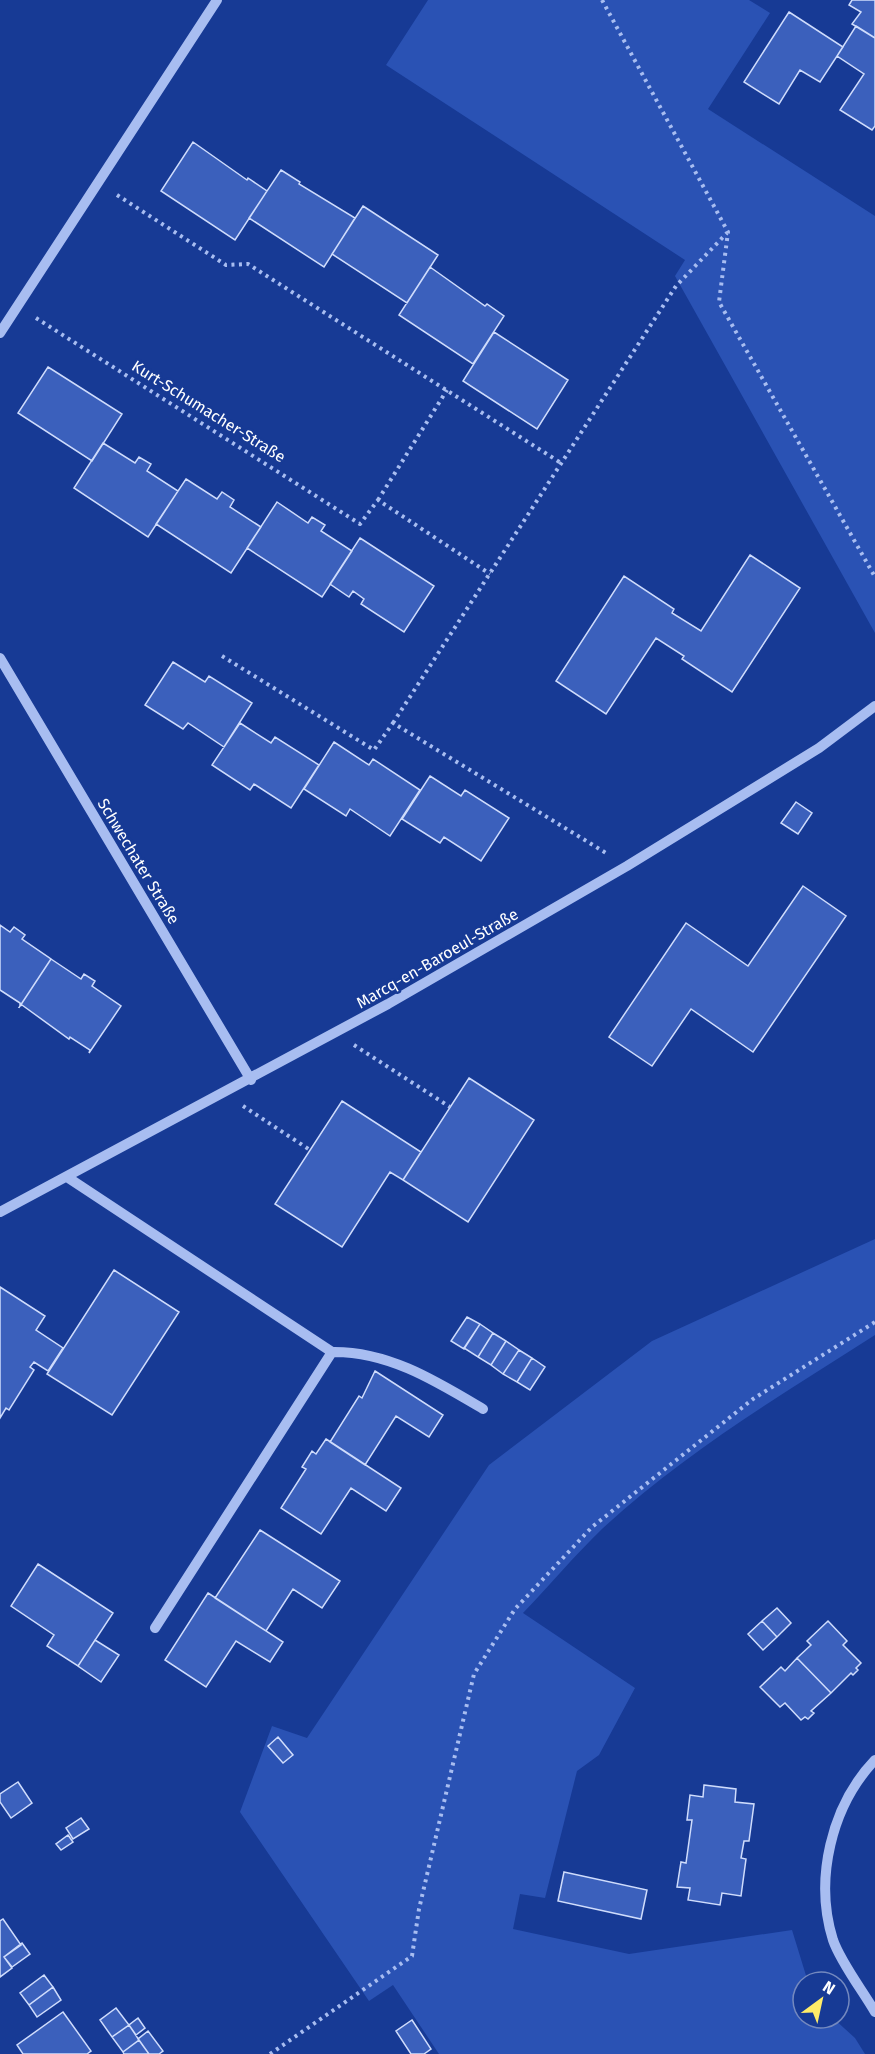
<svg xmlns="http://www.w3.org/2000/svg" width="875" height="2054" viewBox="0 0 875 2054" font-family="'Fira Sans',sans-serif">
	<style>
		.green { fill: #2a52b4 }
		.building { fill: #3b60bc; stroke: #cfdcfc; stroke-width: 1.5 }
		.lines { fill: none; stroke-linecap: round; stroke-linejoin: round }
		.path { stroke: #a8bdf1; stroke-width: 4; stroke-dasharray: 3 4.5; stroke-linecap: butt }
		.minor { stroke: #a8bdf1; stroke-width: 10 }
		.labels { text-anchor: middle; stroke-width: 5; stroke-linejoin: round; paint-order: stroke }
		.street-label { font-size: 16px; fill: #fff; stroke: #173a95 }
	</style>
	<rect width="100%" height="100%" fill="#173a95"/>
	<!-- green -->
	<path class="green" d="M428,0H749L770,13L708,109L875,216V633L675,276L685,260L386,65Z
		M875,1239V1335C781,1395 684,1453 602,1529C575,1555 550,1585 523,1613L635,1688L599,1755L577,1771L545,1898L520,1894L513,1929L629,1954L792,1930L808,1982H803V2018H833L855,2038L865,2054H439L393,1985L369,2001L240,1812L272,1726L307,1738L489,1465L652,1341Z"/>
	<!-- building -->
	<path class="building" d="M852,0H875V38L852,24L861,12L849,5Z
		M789,12L843,47L820,82L800,70L779,104L744,82Z
		M856,26L875,38V126L872,130L840,110L864,74L837,56Z
		M193,142L247,180L248,178L267,191L235,240L161,191Z
		M281,170L300,182L299,184L355,218L324,267L249,218Z
		M363,206L438,255L407,303L332,254Z
		M430,267L485,306L487,304L504,316L473,364L399,315Z
		M494,332L568,380L537,429L463,381Z
		M48,367L122,414L92,461L18,413Z
		M103,443L135,463L139,457L151,464L147,471L178,491L148,537L74,488Z
		M186,479L217,499L222,492L234,500L230,507L261,527L231,573L156,524Z
		M277,502L308,523L312,517L325,525L321,531L352,551L322,597L247,548Z
		M360,538L434,586L404,632L361,604L364,599L353,591L349,597L330,584Z
		M750,555L800,588L732,692L682,659L684,656L656,638L606,714L556,681L624,576L674,609L672,613L701,631Z
		M173,662L205,682L209,676L252,703L224,747L188,723L183,729L145,705Z
		M240,723L271,743L275,737L319,765L291,808L254,784L250,790L212,765Z
		M334,742L369,765L373,759L420,790L390,836L350,809L346,816L304,789Z
		M430,776L461,796L465,790L509,818L481,861L444,837L440,843L402,819Z
		M796,802L812,813L798,834L781,823Z
		M803,886L846,916L753,1052L691,1009L652,1066L609,1037L686,923L748,966Z
		M0,925L10,932L14,927L25,935L22,939L51,959L20,1006V1003L0,990Z
		M51,959L81,979L84,974L95,981L92,986L121,1006L89,1053L90,1050L70,1037L69,1039L22,1005L20,1006Z
		M469,1078L534,1120L468,1222L403,1180Z
		M342,1101L421,1152L403,1180L390,1172L342,1247L275,1204Z
		M114,1270L179,1312L112,1415L47,1374Z
		M0,1287L45,1316L36,1330L63,1348L48,1371L34,1362L30,1367L34,1370L9,1410L6,1408L0,1418Z
		M467,1317L480,1324L464,1349L451,1341Z
		M480,1324L493,1333L478,1357L464,1348Z
		M493,1333L506,1341L491,1365L478,1357Z
		M506,1341L519,1350L503,1374L491,1365Z
		M519,1350L532,1358L517,1382L503,1374Z
		M532,1358L545,1367L530,1390L517,1382Z
		M375,1371L443,1415L429,1437L396,1416L365,1465L330,1442L359,1396L362,1398Z
		M326,1439L401,1488L386,1511L351,1488L321,1534L281,1508L306,1469L302,1467L312,1451L316,1454Z
		M260,1530L340,1581L322,1608L293,1589L266,1631L215,1598Z
		M38,1564L113,1613L78,1666L47,1646L54,1635L11,1606Z
		M208,1593L283,1642L270,1662L236,1641L206,1687L165,1660Z
		M777,1608L791,1623L777,1637L762,1621Z
		M762,1621L777,1637L763,1650L748,1634Z
		M828,1621L847,1641L843,1645L861,1663L856,1668L858,1670L853,1675L851,1673L831,1693L797,1658L811,1645L807,1641Z
		M95,1640L119,1655L101,1682L78,1666Z
		M797,1658L831,1693L811,1711L814,1713L808,1719L805,1717L801,1720L785,1703L780,1707L760,1687L781,1667L785,1671Z
		M278,1737L293,1755L283,1763L268,1746Z
		M18,1782L32,1803L11,1818L0,1802V1794Z
		M704,1785L736,1789L735,1802L754,1804L749,1841H744L741,1858L746,1859L741,1896L722,1893L720,1905L688,1900L690,1888L677,1887L681,1862L686,1863L692,1820H687L690,1795L703,1797Z
		M81,1818L89,1829L73,1839L66,1828Z
		M68,1835L73,1842L61,1850L56,1844Z
		M564,1872L647,1890L641,1919L558,1901Z
		M3,1919L21,1945L4,1957L12,1968L0,1977V1921Z
		M22,1943L30,1954L12,1967L4,1957Z
		M44,1975L53,1987L29,2005L20,1993Z
		M53,1987L61,2000L37,2017L29,2005Z
		M116,2008L129,2025L112,2037L100,2020Z
		M63,2012L91,2051L87,2054H23L17,2045Z
		M138,2018L145,2028L136,2035L129,2025Z
		M412,2020L431,2049L424,2054H411L396,2031Z
		M129,2025L139,2040L123,2052L112,2037Z
		M148,2031L163,2051L159,2054H149L138,2039Z
		M139,2040L149,2054H124L123,2052Z"/>
	<g class="lines">
		<!-- path -->
		<path class="path" d="M602,0L728,232L719,302L875,577
			M117,195L226,265L248,264L561,463
			M36,318L360,524L378,500L490,574
			M378,500L447,390
			M222,656L374,750L393,723L606,853
			M393,723L676,286L727,233
			M354,1045L450,1107
			M243,1106L310,1150
			M270,2054L412,1956L419,1909L474,1674L515,1609L592,1527L753,1399L875,1322"/>
		<!-- minor -->
		<path class="minor" d="M0,333L217,0
			M0,658L251,1080
			M67,1177L332,1352L155,1628
			M0,1212L388,1004L627,866L819,748L875,706
			M332,1352C388,1351 436,1381 483,1409
			M875,1760C831,1806 814,1880 833,1940C841,1963 863,1991 875,2012"/>
	</g>
	<g class="labels">
		<!-- street labels -->
		<g class="street-label">
			<text transform="translate(209 411) rotate(32)" y="6">Kurt-Schumacher-Straße</text>
			<text transform="translate(139 861) rotate(59)" y="6">Schwechater Straße</text>
			<text transform="translate(437 958) rotate(-30)" y="6">Marcq-en-Baroeul-Straße</text>
		</g>
	</g>
	<!-- north arrow -->
	<g transform="translate(821 2000) rotate(33)"><circle r="28" fill="#173a95" stroke="#7489bf" stroke-width="1.5"/>
	<path d="M0-4.5L10 22L0 15L-10 22Z" fill="#ffec68"/>
	<text y="-9" font-size="16" font-weight="bold" text-anchor="middle" fill="#ffffff">N</text>
	</g>
</svg>
